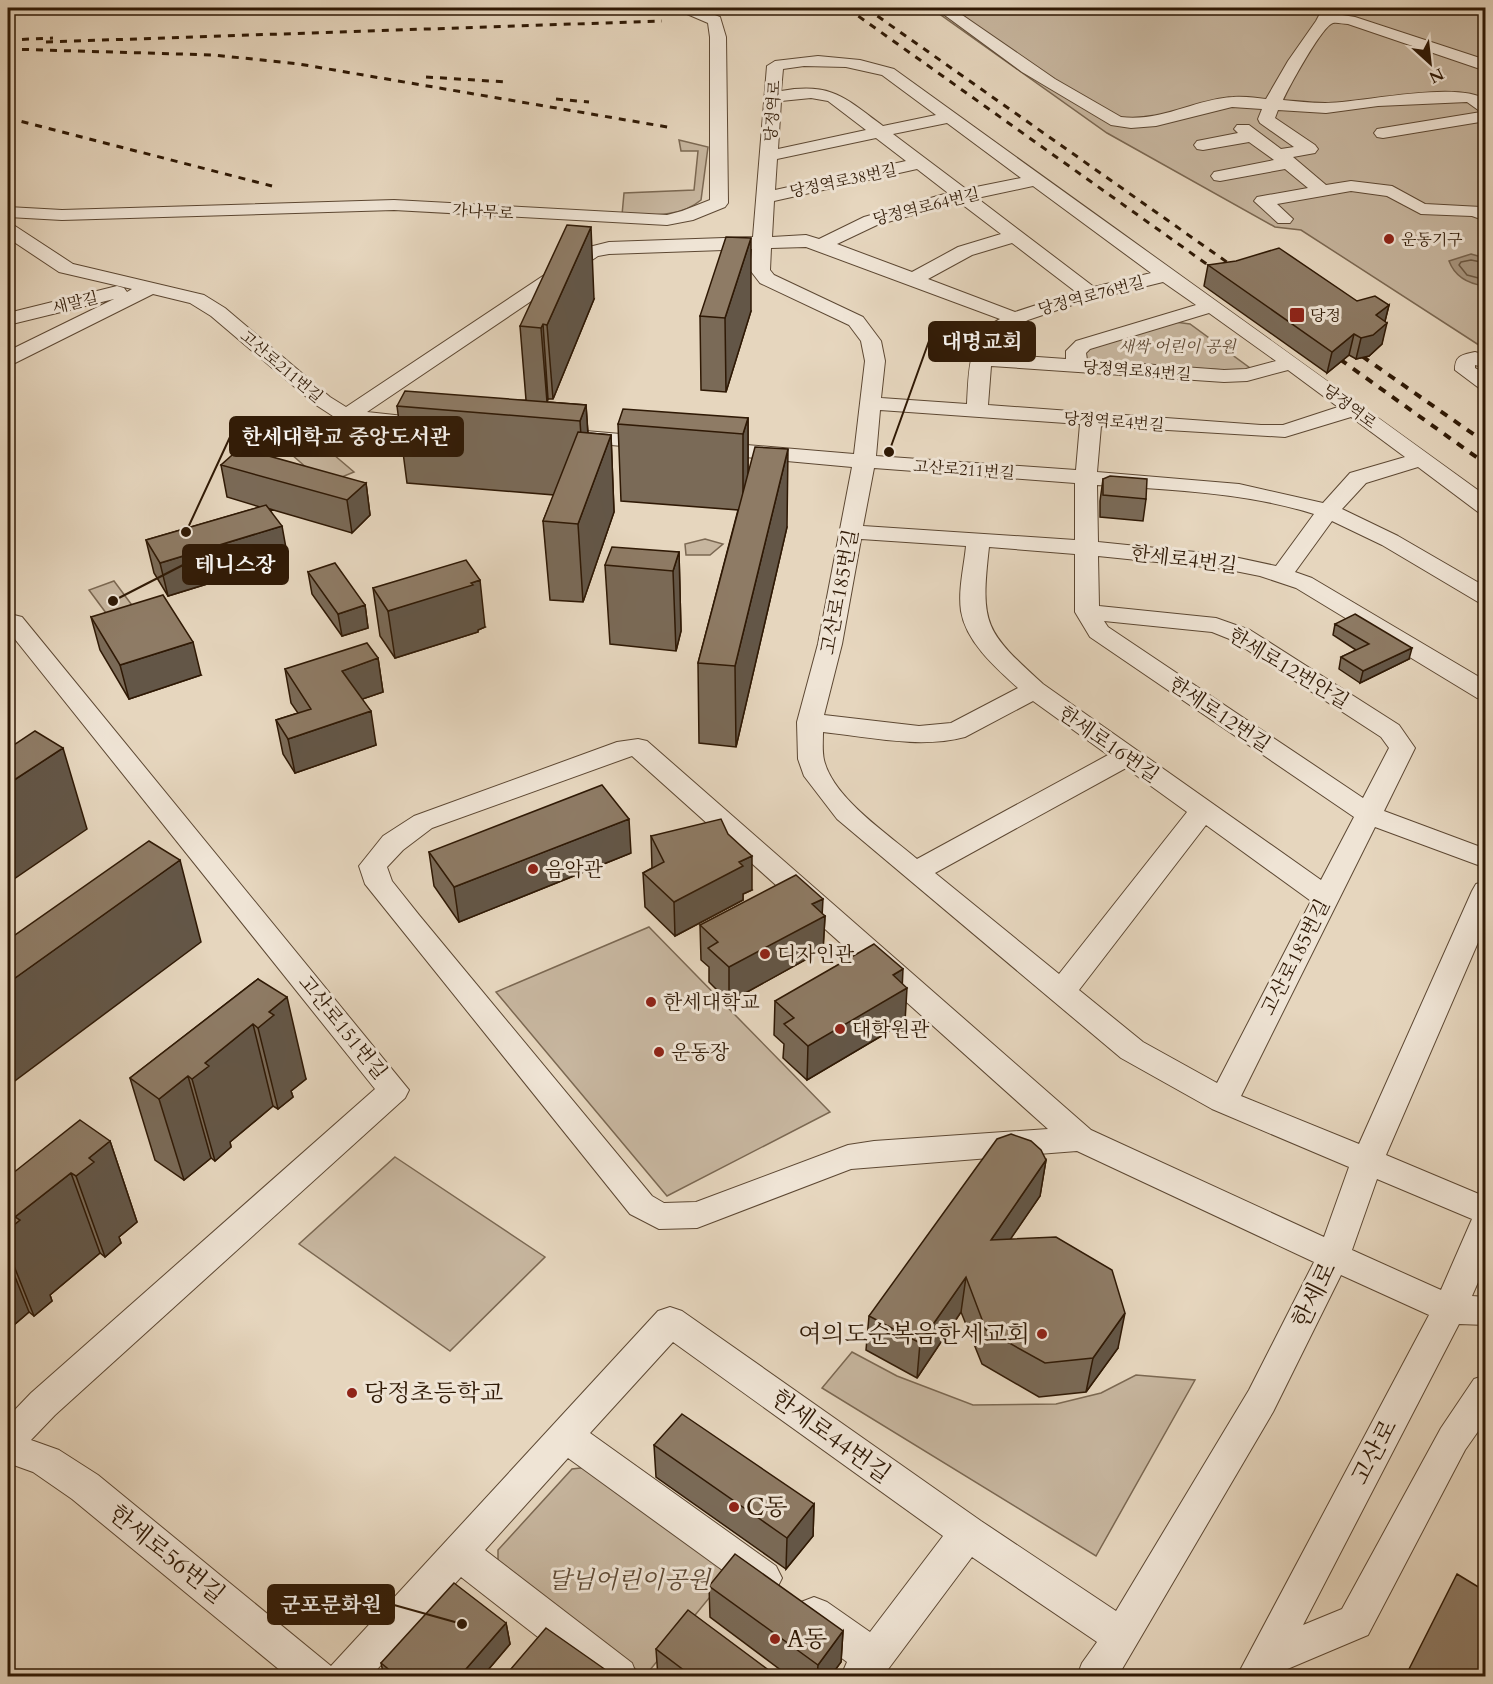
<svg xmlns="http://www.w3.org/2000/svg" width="1493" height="1684" viewBox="0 0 1493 1684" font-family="Cardo,'Noto Serif KR',serif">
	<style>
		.green { fill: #c7b69f; stroke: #7b6852; stroke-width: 1.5 }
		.water { fill: #a8967f; stroke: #78644e; stroke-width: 1.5 }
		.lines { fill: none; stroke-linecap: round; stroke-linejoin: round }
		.shore { stroke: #6c5842; stroke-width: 1.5 }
		.minor-casing { stroke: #5d4833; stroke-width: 2 }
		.minor { fill: #efe4d5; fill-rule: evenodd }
		.rail-far1 { stroke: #2f1905; stroke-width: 3; stroke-dasharray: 7 7; stroke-linecap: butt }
		.rail { stroke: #2f1905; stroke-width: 4; stroke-dasharray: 8 8; stroke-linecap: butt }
		.wall { fill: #7a6a57; stroke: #2f1905; stroke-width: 1.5 }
		.shaded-wall { fill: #635647; stroke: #2f1905; stroke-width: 1.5 }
		.building { fill: #8e7b65; stroke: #2f1905; stroke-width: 1.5 }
		.poi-dot { fill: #8f2418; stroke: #efe4d5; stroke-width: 2 }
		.labels { text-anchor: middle; stroke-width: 6; stroke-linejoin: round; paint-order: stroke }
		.far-street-label { font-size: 16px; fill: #2f1905; stroke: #efe4d5 }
		.far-poi-label { font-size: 16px; fill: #2f1905; stroke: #efe4d5; text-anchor: start }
		.far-park-label { font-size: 16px; font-style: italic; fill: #5d4833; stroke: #efe4d5 }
		.street-label { font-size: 20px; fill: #2f1905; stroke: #efe4d5 }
		.poi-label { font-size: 20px; fill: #2f1905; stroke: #efe4d5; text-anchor: start }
		.near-street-label { font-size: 24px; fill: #2f1905; stroke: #efe4d5 }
		.near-poi-label { font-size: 24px; fill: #2f1905; stroke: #efe4d5; text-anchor: start }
		.near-park-label { font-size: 24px; font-style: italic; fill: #5d4833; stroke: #efe4d5 }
		.leader { fill: none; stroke: #2f1905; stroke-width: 2 }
		.callout-dot { fill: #2f1905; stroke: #efe4d5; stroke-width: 2 }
		.callout { fill: #2f1905; stroke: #2f1905; stroke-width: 2 }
		.callout-label { font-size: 21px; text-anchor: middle; font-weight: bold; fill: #fff }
	</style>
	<rect width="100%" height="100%" fill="#e6d6be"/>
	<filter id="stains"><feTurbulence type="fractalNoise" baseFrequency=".00333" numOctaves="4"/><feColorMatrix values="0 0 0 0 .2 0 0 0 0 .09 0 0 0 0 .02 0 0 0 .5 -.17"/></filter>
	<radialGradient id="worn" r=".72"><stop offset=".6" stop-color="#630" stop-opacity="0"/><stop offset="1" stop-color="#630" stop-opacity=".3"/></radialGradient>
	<!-- green -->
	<path class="green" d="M931,8H1485V349L1301,230L1275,227L1107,133Z
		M679,140L708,147L701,200C680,218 649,215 622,215L624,193L694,190L698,151H681Z
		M1175,322L1190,324L1250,368L1240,371L1083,361V353L1095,345Z
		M320,443L354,472L325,484L291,454Z
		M705,539L723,544L710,555H686L685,544Z
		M114,581L137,612L112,621L89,590Z
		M649,927L830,1112L667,1196L496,992Z
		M395,1157L545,1257L450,1351L299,1244Z
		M852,1352L897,1376L973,1405L1056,1404L1101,1393L1136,1375L1195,1380L1096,1556L822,1388Z
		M589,1467L733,1569L645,1676L498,1565V1550L572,1469Z"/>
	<!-- water -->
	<path class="water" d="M1471,254L1485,258V286C1469,284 1455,277 1449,261Z"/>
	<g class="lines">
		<!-- shore -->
		<path class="shore" d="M1486,263L1471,260L1461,262L1459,265L1467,275L1486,280"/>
		<defs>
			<path id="minor" d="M657,8H697L720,17L726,37L728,203L725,207L693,220L667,225L394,210L62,220L8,217V207L62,210L394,200L667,215L682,211L710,200V37L708,23L687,14L660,11Z
				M935,8H952L1055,79L1121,117C1162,122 1195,99 1233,97C1244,96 1256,98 1266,99L1288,61L1316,21L1323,8H1337L1336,14L1355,17L1486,60V71L1348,24C1343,24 1337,22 1333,23C1322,26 1289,87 1283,100C1296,101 1311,103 1325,103C1361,103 1458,80 1486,100V121L1383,138L1377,137L1374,133L1377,129L1383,128L1481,112L1467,102L1378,106L1326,113L1278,110L1275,118L1315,145L1318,149L1315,153L1293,157L1326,185L1351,181L1392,186L1425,204L1481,207L1486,209V221L1472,216L1421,214L1387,196L1351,191L1277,204L1293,219L1290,223H1278L1254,201L1257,197L1308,188L1285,169L1220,181L1214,180L1211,176L1214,172L1274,160L1249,142L1203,150L1197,149L1194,145L1197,141L1238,133L1234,129L1237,125H1249L1281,149L1294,147L1260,123L1258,119L1262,109L1232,107L1156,126L1131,128L1111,125L1022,72Z
				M818,56L860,60L894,69C1091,212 1289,352 1486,496V514L1478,512L1418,467L1366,483L1342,509L1398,536L1486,587V604L1478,602L1382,545L1332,521L1295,572L1312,578L1486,681V700L1477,698L1296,588L1260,576L1225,569L1098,556L1099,606L1216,618L1250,630L1399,725L1415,748L1384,811L1486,849V868L1375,827L1241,1096L1359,1144L1472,891L1476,884L1486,881V924L1386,1155L1486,1197V1264L1472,1296L1486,1297V1325L1459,1324L1303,1625L1342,1609L1441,1428L1474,1379L1486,1375V1420L1465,1450L1368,1635L1278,1673L1276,1676H1237L1429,1315L1341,1275L1273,1412L1118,1676H1077L1082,1663L1097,1642L972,1557L883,1676H841L847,1662L801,1628L795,1615L801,1602L814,1597L827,1602L870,1632L943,1536L673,1342L590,1433L776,1566L782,1578L776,1590L763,1596L750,1590L568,1458L485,1550L632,1663L637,1676H588L461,1577L371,1676H287L72,1499L33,1472L8,1463V1417L31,1393L375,1089L10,633H8V616L14,615L22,617L409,1090L405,1098L55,1415L31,1440L59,1450L98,1475L331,1666L658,1311L670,1307L682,1311L981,1521L1116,1611L1249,1390L1314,1262L1077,1151L851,1169L697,1228L659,1229L630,1214L365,884L359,866L383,836L414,816L617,742L638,739L647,741L1091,1130L1324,1237L1349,1167L1212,1109L1121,1058L837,819L804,776L798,759L797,722L818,644L852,467L712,454L704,453L701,448L704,443L712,442L854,454L865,361L861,341L849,325L760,283L750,270L752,249L609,254L598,256L367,412L441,420L445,424L441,428L434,430L339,420L316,405L211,316L190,303L153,294L15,363L8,365V351L114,299L8,325V313L117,286L124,288L127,292L132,289L59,272L8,238V224L15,226L73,264L204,295L225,308L330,397L346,407L585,248L609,242L753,237L767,66L775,61ZM804,66L846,67L882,75L936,115L883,126C845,98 832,82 781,91L783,69ZM811,98L828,101L866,130L778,149L781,101ZM947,123L1021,178L966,189L893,134ZM876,138L906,161L775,190L777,159ZM917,169L948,193L864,217L819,239L806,235L772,237L774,201ZM1033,186L1151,273L1094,287L977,198ZM959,202L1001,234L958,247L912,272L837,244L877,225ZM1012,243L1076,292L1015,312L928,279L972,255ZM806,247L1000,319C967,336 969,372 967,404L881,398L885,361L881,341L863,317L774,275L770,270L771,248ZM1163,282L1196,305L1076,341L1066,351V359L992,354L997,340L1009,330L1028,320L1078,303ZM1209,313L1276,361L1246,369L1224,370L1087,360L1086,353L1090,349ZM991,366L1224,382L1247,381L1288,370L1338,407L1283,425H1261L988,405ZM880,410L1080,424L1076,470L876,456ZM1351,417L1405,457L1350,473L1323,503L1239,484L1097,472L1101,426L1285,437ZM874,468L1075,483V540L863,526ZM1097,485C1170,490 1244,492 1314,514L1276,566L1225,555L1098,542ZM861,539L966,546C964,567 958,590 961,611C966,642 996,668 1018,688L951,723L919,726L824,715L842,644ZM989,547L1075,554V612L1090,637L1354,817L1321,880L1043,684C985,631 980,626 989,547ZM1104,621L1212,632L1232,640L1381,737L1389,748L1363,798L1108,627ZM1033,701L1108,755L917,859C888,834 833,798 824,760C822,751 823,741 823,732C869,737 920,749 965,737ZM632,756L1048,1129L874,1141L848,1145L696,1202L664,1203L652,1196L419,915L392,881L387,867L403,850L432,828ZM1126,768L1187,812L1059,974L935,873ZM1206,825L1311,901L1217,1083L1143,1042L1079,990ZM1377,1179L1472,1219L1441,1290L1352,1250Z
				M1475,352L1486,355V368L1475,365V368L1486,374V390L1479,388L1455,370C1455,355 1462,355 1475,352Z
				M574,430L656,437L664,438L667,443L664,448L656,449L566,441L563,436L566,431Z"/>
		</defs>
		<!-- minor casing -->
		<use href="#minor" class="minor-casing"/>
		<!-- minor -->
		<use href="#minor" class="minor"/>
		<!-- rail-far1 -->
		<path class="rail-far1" d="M847,8L1222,275
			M866,8L1241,272
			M8,12L132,8
			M8,40L53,38
			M46,42L662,21
			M8,49L214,55L299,64L673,128
			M426,77L507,82
			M556,99L589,102
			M8,118L272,186"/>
		<!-- rail -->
		<path class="rail" d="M1349,347L1486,443
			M1327,350L1486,464"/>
	</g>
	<!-- wall -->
	<path class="wall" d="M1208,265L1357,301L1389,305L1385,321L1382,344L1369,356L1356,359L1349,355L1327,373L1204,286Z
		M594,299L553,399H548L547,402L586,405L588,433L611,435L614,512L583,602L550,600L543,521L554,495L407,483L397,406L526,400L520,326Z
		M751,311L726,392L701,390L700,316Z
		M748,418V475L787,527L736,747L699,743L698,663L738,510L621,501L618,424Z
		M221,465L366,483L370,515L352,533L270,509L288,559L168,596L154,573L146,540L260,507L227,497Z
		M1103,479L1146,499L1143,521L1100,517V501Z
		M679,552L681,631L676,651L610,644L605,565Z
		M308,572L365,605L368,628L342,636L312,594Z
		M373,588L485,627L478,630V632L395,658L380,636Z
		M91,617L201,675L129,699L100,650Z
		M1335,624L1409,659L1360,683L1339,669L1341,657L1356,650L1333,635Z
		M378,658L383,692L362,699L376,745L295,773L283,754L276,720L298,713L291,703L285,669Z
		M651,836L752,890L743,894V900L675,936L645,907L643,873L652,868Z
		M429,852L631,853L459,922L434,886Z
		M822,914L825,916L823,950L729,1002L709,982V967L701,960L700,925Z
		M258,979L306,1079L291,1091L293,1097L278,1109L273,1106L230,1142L231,1147L215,1161L211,1158L184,1180L155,1160L130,1078Z
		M902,984L905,1022L807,1080L783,1058L784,1044L774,1035L775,1001Z
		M110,1141L137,1222L119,1237L121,1243L105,1257L100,1253L50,1295L52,1301L34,1316L29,1312L8,1330V1177Z
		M1046,1160L1040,1196L1010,1239L1118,1348L1086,1392L1039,1397L982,1364L961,1312L917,1378L866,1350L869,1316Z
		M654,1445L814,1504L813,1536L786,1569L656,1477Z
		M709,1586L843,1631L841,1662L830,1677H790L710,1617Z
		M506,1623L510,1644L482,1677H384L381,1663Z
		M656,1649L778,1677H658Z"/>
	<!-- shaded-wall -->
	<path class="shaded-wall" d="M591,227L594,299L553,399L547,325Z
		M751,238V311L726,392L725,318Z
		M1389,305L1384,325L1387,323L1382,344L1369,356L1356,359L1361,338L1376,315Z
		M543,324L548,399L547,402L541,328Z
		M1354,334L1349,355L1327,373L1332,352Z
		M586,405L591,481L585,497L580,421Z
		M748,418V495L743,511V434Z
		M611,435L614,512L583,602L578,524Z
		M788,449L787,527L736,747L735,666Z
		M366,483L370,515L352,533L347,500Z
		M282,526L288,559L168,596L160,563Z
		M679,552L681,631L676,651L673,571Z
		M480,580L485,627L478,630V632L395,658L388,611Z
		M365,605L368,628L342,636L338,614Z
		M193,642L201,675L129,699L120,665Z
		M1412,648L1409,659L1360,683L1363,671Z
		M378,658L383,692L348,704L342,671Z
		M8,700L12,714L8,716Z
		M371,711L376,745L295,773L288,739Z
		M63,748L87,829L8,883V784Z
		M629,819L631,853L459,922L454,887Z
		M752,856V890L743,894V900L675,936L674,902L739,862Z
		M180,860L201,942L8,1086V983Z
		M823,899L822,917L825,916L823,950L729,1002V967L812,904Z
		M903,969L902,991L907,988L905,1022L807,1080L808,1046L893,975Z
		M287,997L306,1079L291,1091L293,1097L278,1109L258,1028L269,1012Z
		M253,1024L273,1106L230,1142L231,1147L215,1161L192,1079L205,1063Z
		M188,1076L211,1158L184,1180L159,1099Z
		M110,1141L137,1222L119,1237L121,1243L105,1257L76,1176L89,1158Z
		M1046,1160L1040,1196L986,1275L991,1240Z
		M71,1173L100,1253L50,1295L52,1301L34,1316L8,1251V1230L15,1217Z
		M8,1259L29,1312L8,1330Z
		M966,1277L961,1312L917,1378L920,1343Z
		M1125,1313L1118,1348L1086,1392L1093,1358Z
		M814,1504L813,1536L786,1569L787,1538Z
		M506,1623L510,1644L482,1677H459Z
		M843,1631L841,1662L830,1677H817L818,1665Z"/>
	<!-- building -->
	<path class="building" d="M567,225L591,227L547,325L543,324L541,328L520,326Z
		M726,237L751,238L725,318L700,316Z
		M1279,248L1357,301L1375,296L1389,305L1376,315L1387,323L1373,335L1361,338L1354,334L1332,352L1208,265L1236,261Z
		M405,391L586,405L580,421L397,406Z
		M623,409L748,418L743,434L618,424Z
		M578,432L611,435L578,524L543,521Z
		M755,447L788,449L735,666L698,663Z
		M240,448L366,483L347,500L221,465Z
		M1110,476L1147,479L1146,499L1103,495V479Z
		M266,505L282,526L160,563L146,540Z
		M612,547L679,552L673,571L605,565Z
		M466,560L480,580L471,583L473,585L388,611L373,588Z
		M335,563L365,605L338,614L308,572Z
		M163,595L193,642L120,665L91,617Z
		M1355,614L1412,648L1363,671L1341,657L1369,644L1335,624Z
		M367,643L378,658L342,671L371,711L288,739L276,720L311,709L285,669Z
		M35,731L63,748L8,784V749Z
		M602,785L629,819L454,887L429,852Z
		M721,819L728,834L752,856L739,862L743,866L674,902L643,873L664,862L651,836Z
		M149,841L180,860L8,983V940Z
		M796,875L823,899L812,904L825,916L729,967L708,948L718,942L700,925Z
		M874,944L903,969L893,975L907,988L808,1046L784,1024L794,1018L775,1001Z
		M258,979L287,997L269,1012L274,1015L258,1028L253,1024L205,1063L209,1066L192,1079L188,1076L159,1099L130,1078Z
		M80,1120L110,1141L89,1158L94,1162L76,1176L71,1173L15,1217L20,1220L8,1230V1177Z
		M1011,1134L1031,1141L1041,1150L1046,1160L991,1240L1056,1237L1112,1270L1125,1313L1093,1358L1045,1363L986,1330L966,1277L920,1343L869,1316L997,1139Z
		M682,1414L814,1504L787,1538L654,1445Z
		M735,1554L843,1631L818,1665L709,1586Z
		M1457,1574L1485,1591V1677H1405Z
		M454,1583L506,1623L459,1677H398L381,1663Z
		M688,1610L778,1677H693L656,1649Z
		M546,1628L613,1675L611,1677H504Z"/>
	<!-- markers -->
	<g class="poi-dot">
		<circle cx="1389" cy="239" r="6"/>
		<rect x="1289" y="307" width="16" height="16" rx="3"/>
		<circle cx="533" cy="869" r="6"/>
		<circle cx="765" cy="954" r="6"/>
		<circle cx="651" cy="1002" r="6"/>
		<circle cx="840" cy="1029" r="6"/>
		<circle cx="659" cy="1052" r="6"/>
		<circle cx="1042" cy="1334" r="6"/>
		<circle cx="352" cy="1393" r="6"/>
		<circle cx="734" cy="1507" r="6"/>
		<circle cx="775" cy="1639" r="6"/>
	</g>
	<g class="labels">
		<!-- far-street labels -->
		<g class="far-street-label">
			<text transform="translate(772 111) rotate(-86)" y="6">당정역로</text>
			<text transform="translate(843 180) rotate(-12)" y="6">당정역로38번길</text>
			<text transform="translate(926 206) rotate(-14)" y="6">당정역로64번길</text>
			<text transform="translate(483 211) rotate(4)" y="6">가나무로</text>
			<text transform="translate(1091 295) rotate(-15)" y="6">당정역로76번길</text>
			<text transform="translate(75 302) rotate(-14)" y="6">새말길</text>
			<text transform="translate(282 366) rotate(40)" y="6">고산로211번길</text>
			<text transform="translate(1137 370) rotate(4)" y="6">당정역로84번길</text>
			<text transform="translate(1350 406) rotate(37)" y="6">당정역로</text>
			<text transform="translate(1114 421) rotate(4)" y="6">당정역로4번길</text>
			<text transform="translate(964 469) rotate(4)" y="6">고산로211번길</text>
		</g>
		<!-- far-poi labels -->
		<g class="far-poi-label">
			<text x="1401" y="245">운동기구</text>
			<text x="1310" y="321">당정</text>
		</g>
		<!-- far-park labels -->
		<g class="far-park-label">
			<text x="1177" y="352">새싹 어린이 공원</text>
		</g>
		<!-- street labels -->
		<g class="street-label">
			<text transform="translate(1184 559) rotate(7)" y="7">한세로4번길</text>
			<text transform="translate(839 592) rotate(-79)" y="7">고산로185번길</text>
			<text transform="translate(1289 668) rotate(31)" y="7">한세로12번안길</text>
			<text transform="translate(1220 714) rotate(34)" y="7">한세로12번길</text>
			<text transform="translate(1109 744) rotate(35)" y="7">한세로16번길</text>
			<text transform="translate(1295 957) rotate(-63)" y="7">고산로185번길</text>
			<text transform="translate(343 1027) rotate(51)" y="7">고산로151번길</text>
		</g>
		<!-- poi labels -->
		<g class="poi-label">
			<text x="545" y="876">음악관</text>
			<text x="777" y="961">디자인관</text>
			<text x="663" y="1009">한세대학교</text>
			<text x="852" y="1036">대학원관</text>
			<text x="671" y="1059">운동장</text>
		</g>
		<!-- near-street labels -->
		<g class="near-street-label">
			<text transform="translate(1314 1295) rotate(-64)" y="8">한세로</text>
			<text transform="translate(831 1436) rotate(36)" y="8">한세로44번길</text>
			<text transform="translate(1374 1452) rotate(-62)" y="8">고산로</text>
			<text transform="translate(167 1554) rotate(39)" y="8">한세로56번길</text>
		</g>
		<!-- near-poi labels -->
		<g class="near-poi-label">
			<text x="1030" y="1342" text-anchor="end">여의도순복음한세교회</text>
			<text x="364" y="1401">당정초등학교</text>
			<text x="746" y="1515">C동</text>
			<text x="787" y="1647">A동</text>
		</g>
		<!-- near-park labels -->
		<g class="near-park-label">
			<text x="629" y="1588">달님어린이공원</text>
		</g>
	</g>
	<!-- callouts -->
	<path class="leader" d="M889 452L929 341M186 532L230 437M113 601L183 565M462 1624L394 1605"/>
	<g class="callout-dot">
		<circle cx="889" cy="452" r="6"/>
		<circle cx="186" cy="532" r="6"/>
		<circle cx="113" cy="601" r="6"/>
		<circle cx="462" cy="1624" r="6"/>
	</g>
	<g class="callout">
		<rect x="929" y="322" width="106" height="39" rx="6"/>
		<rect x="230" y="417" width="233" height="39" rx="6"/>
		<rect x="183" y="545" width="105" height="39" rx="6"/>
		<rect x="268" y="1585" width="126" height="39" rx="6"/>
	</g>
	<g class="callout-label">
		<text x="982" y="349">대명교회</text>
		<text x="346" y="444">한세대학교 중앙도서관</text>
		<text x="235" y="572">테니스장</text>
		<text x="331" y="1612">군포문화원</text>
	</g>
	<!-- margin -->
	<rect width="1493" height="1684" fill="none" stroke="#e6d6be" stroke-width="30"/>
	<rect x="9" y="9" width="1475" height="1666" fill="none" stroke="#2f1905" stroke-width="3"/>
	<rect x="15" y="15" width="1463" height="1654" fill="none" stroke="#2f1905" stroke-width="1.5"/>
	<!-- north arrow -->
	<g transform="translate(1430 63) rotate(153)" stroke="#efe4d5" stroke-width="4.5" paint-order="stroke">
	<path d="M0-4.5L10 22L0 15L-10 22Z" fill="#2f1905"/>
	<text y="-9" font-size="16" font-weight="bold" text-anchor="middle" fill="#2f1905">N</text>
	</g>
	<rect width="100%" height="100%" filter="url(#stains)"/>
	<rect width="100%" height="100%" fill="url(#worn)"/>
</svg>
